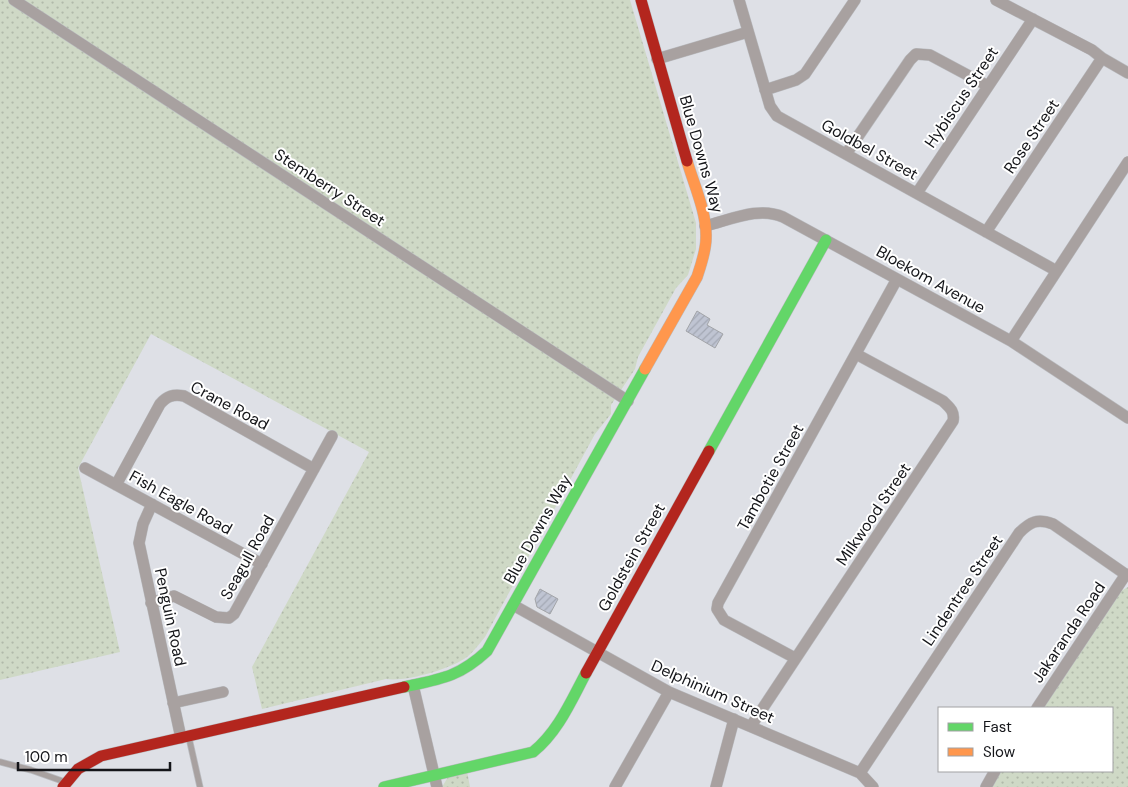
<svg xmlns="http://www.w3.org/2000/svg" width="1128" height="787" viewBox="0 0 1128 787" font-family="'DM Sans',sans-serif">
	<style>
		.grass { fill: url(#grass-dots) }
		.building { fill: url(#building-hatch); stroke: #a2a4a8 }
		.lines { fill: none; stroke-linecap: round; stroke-linejoin: round }
		.lane-casing { stroke: #babcc0; stroke-width: 7 }
		.street-casing { stroke: #babcc0; stroke-width: 12 }
		.fast-casing { stroke: #babcc0; stroke-width: 12 }
		.slow-casing { stroke: #babcc0; stroke-width: 12 }
		.jam-casing { stroke: #babcc0; stroke-width: 12 }
		.lane { stroke: #a8a1a0; stroke-width: 5.5 }
		.street { stroke: #a8a1a0; stroke-width: 11 }
		.fast { stroke: #63d668; stroke-width: 11 }
		.slow { stroke: #ff974d; stroke-width: 11 }
		.jam { stroke: #b3261e; stroke-width: 11 }
		.labels { text-anchor: middle; stroke-width: 4; stroke-linejoin: round; paint-order: stroke }
		.street-label { font-size: 16px; fill: #141519; stroke: #fff }
	</style>
	<defs>
		<pattern id="grass-dots" width="8" height="8" patternUnits="userSpaceOnUse" patternTransform="scale(1.25)"><rect width="8" height="8" fill="#cfd9c6"/><path d="M2 2h.1M6 6h.1" fill="none" stroke="#b1b9aa" stroke-width="1.8" stroke-linecap="round"/></pattern>
		<pattern id="building-hatch" width="6" height="6" patternUnits="userSpaceOnUse" patternTransform="scale(1.25)"><rect width="6" height="6" fill="#bfc4d2"/><path d="M-1 1l2-2M0 6l6-6M5 7l2-2" fill="none" stroke="#a3a8b4"/></pattern>
	</defs>
	<rect width="100%" height="100%" fill="#dee0e6"/>
	<!-- grass -->
	<path class="grass" d="M0,0H630L696,223V249L688,275L676,288L638,357L635,369L611,405V414L595,434L485,637C479,644 472,654 464,659C447,670 405,682 386,679L262,709L252,667L369,452L151,334L78,468L120,652L0,680Z
		M1128,587V787H991L1001,771H1112V708H1042L1121,591Z
		M467,771L470,787H442L448,777Z"/>
	<!-- building -->
	<path class="building" d="M697,311L710,319L707,325L723,334L715,348L686,331Z
		M540,589L558,599L550,614L537,607L535,599Z"/>
	<g class="lines">
		<defs>
			<path id="lane" d="M189,738L200,787
				M0,762L31,770L65,782"/>
			<path id="street" d="M14,0L628,401
				M739,0L770,106L777,116L1055,270
				M996,0L1092,50L1102,58L1128,73
				M657,59L748,32
				M765,90L796,80L805,74L855,0
				M846,154L910,60L916,54L930,55L988,86
				M917,193L1033,19
				M705,226C730,220 759,206 783,217L1011,341L1128,418
				M986,232L1102,58
				M1011,341L1128,162
				M85,468L262,564
				M116,485L160,404C167,396 173,394 184,396L314,469
				M152,504L143,524L139,543L181,738
				M151,603L174,596L216,617L229,618L234,614L332,436
				M513,605L669,692L860,773L873,787
				M795,658L724,620L717,609L718,603L897,279
				M413,685L437,787
				M173,703L223,692
				M1037,708L1126,574
				M751,726L953,421C955,411 949,407 943,401L856,354
				M860,773L1019,533C1030,522 1037,518 1053,524L1128,576
				M615,787L669,692
				M716,787L734,719
				M986,787L995,771"/>
			<path id="fast" d="M709,451L826,240
				M404,687C441,679 459,677 487,651L645,369
				M384,787L533,752C558,732 571,701 586,673"/>
			<path id="slow" d="M645,369L697,277C701,265 706,251 706,238C707,213 694,185 687,161"/>
			<path id="jam" d="M641,0L687,161
				M586,673L709,451
				M63,787L78,769L101,756L404,687"/>
		</defs>
		<!-- lane casing -->
		<use href="#lane" class="lane-casing"/>
		<!-- street casing -->
		<use href="#street" class="street-casing"/>
		<!-- fast casing -->
		<use href="#fast" class="fast-casing"/>
		<!-- slow casing -->
		<use href="#slow" class="slow-casing"/>
		<!-- jam casing -->
		<use href="#jam" class="jam-casing"/>
		<!-- lane -->
		<use href="#lane" class="lane"/>
		<!-- street -->
		<use href="#street" class="street"/>
		<!-- fast -->
		<use href="#fast" class="fast"/>
		<!-- slow -->
		<use href="#slow" class="slow"/>
		<!-- jam -->
		<use href="#jam" class="jam"/>
	</g>
	<g class="labels">
		<!-- street labels -->
		<g class="street-label">
			<text transform="translate(961 97) rotate(-56)" y="6">Hybiscus Street</text>
			<text transform="translate(1031 136) rotate(-56)" y="6">Rose Street</text>
			<text transform="translate(870 149) rotate(29)" y="6">Goldbel Street</text>
			<text transform="translate(702 154) rotate(74)" y="6">Blue Downs Way</text>
			<text transform="translate(330 187) rotate(33)" y="6">Stemberry Street</text>
			<text transform="translate(931 279) rotate(29)" y="6">Bloekom Avenue</text>
			<text transform="translate(230 405) rotate(28)" y="6">Crane Road</text>
			<text transform="translate(770 477) rotate(-61)" y="6">Tambotie Street</text>
			<text transform="translate(181 502) rotate(29)" y="6">Fish Eagle Road</text>
			<text transform="translate(873 514) rotate(-56)" y="6">Milkwood Street</text>
			<text transform="translate(537 529) rotate(-61)" y="6">Blue Downs Way</text>
			<text transform="translate(247 557) rotate(-61)" y="6">Seagull Road</text>
			<text transform="translate(631 557) rotate(-61)" y="6">Goldstein Street</text>
			<text transform="translate(962 590) rotate(-56)" y="6">Lindentree Street</text>
			<text transform="translate(171 617) rotate(78)" y="6">Penguin Road</text>
			<text transform="translate(1068 632) rotate(-56)" y="6">Jakaranda Road</text>
			<text transform="translate(713 691) rotate(24)" y="6">Delphinium Street</text>
		</g>
	</g>
	<!-- legend -->
	<rect x="938" y="707" width="175" height="65" fill="#ffffff" stroke="#a1a1a3"/>
	<rect x="948" y="723" width="25" height="8" fill="#63d668" stroke="#a1a1a3"/>
	<text x="983" y="732" font-size="15" fill="#141519">Fast</text>
	<rect x="948" y="748" width="25" height="8" fill="#ff974d" stroke="#a1a1a3"/>
	<text x="983" y="757" font-size="15" fill="#141519">Slow</text>
	<!-- scale -->
	<path d="M18 762v8h152v-8" fill="none" stroke="#141519" stroke-width="2.5"/>
	<text x="25" y="762" font-size="15" fill="#141519" stroke="#ffffff" stroke-width="4" paint-order="stroke">100 m</text>
</svg>
